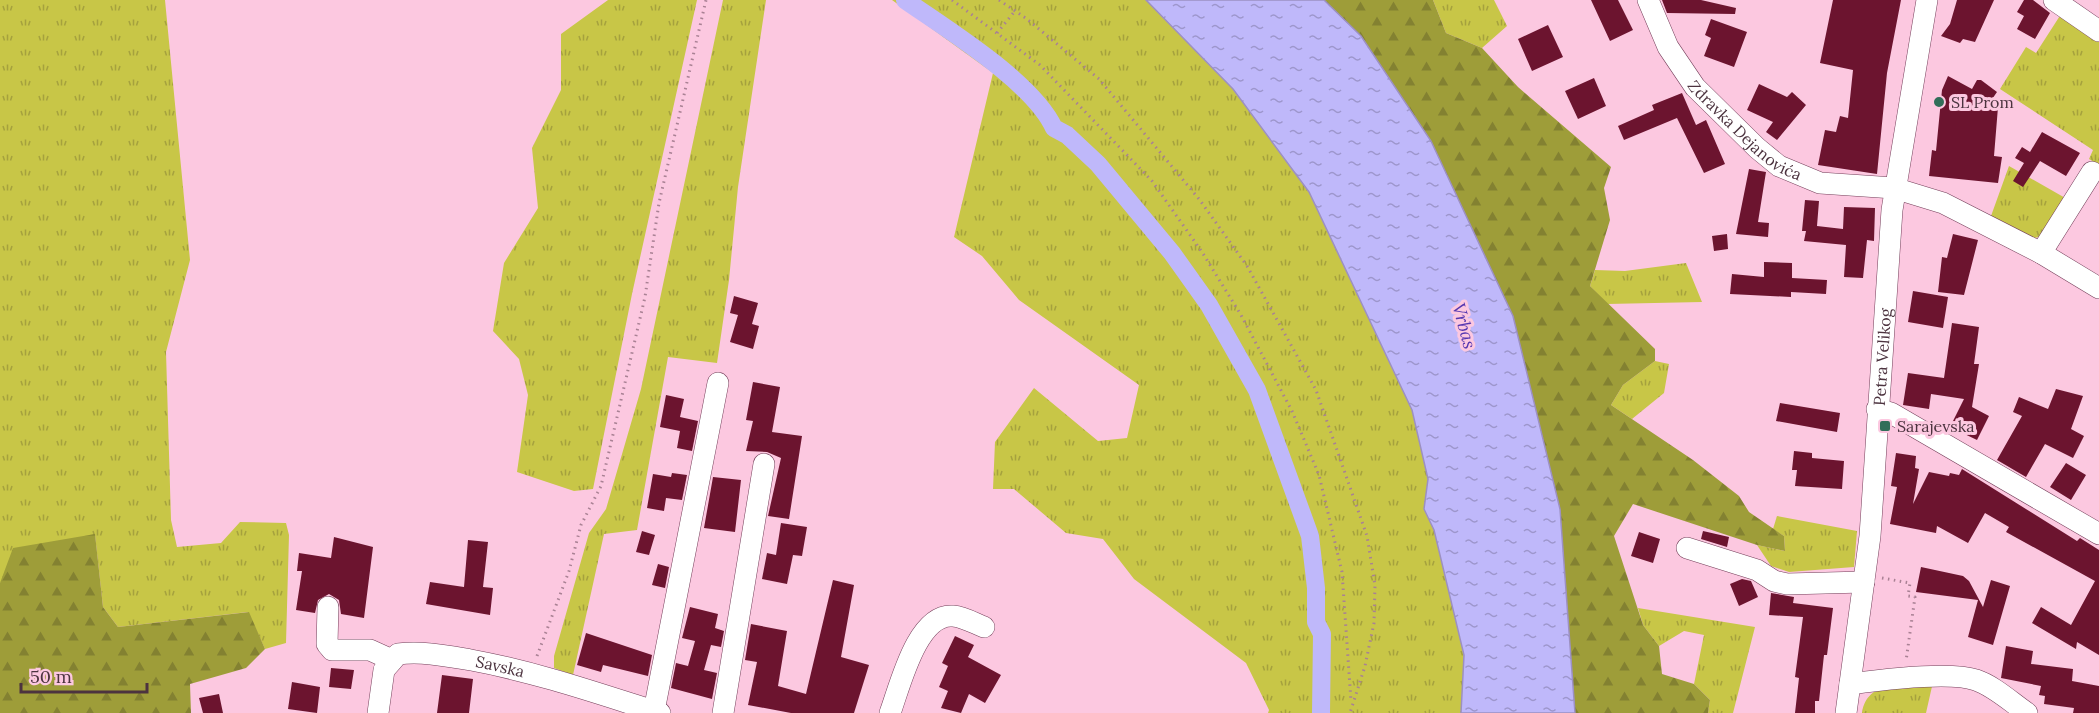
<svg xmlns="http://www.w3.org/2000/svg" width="2099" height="713" viewBox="0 0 2099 713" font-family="Lora,serif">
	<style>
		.grass { fill: url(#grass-tufts) }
		.forest { fill: url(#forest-firs) }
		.water { fill: url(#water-ripples); stroke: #9c90c2; stroke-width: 1.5 }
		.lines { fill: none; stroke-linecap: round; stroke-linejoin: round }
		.canal { stroke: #bfb8fa; stroke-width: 18 }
		.building { fill: #6c142f }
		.minor-casing { stroke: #743f5a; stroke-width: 22 }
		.path { stroke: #a98194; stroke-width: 3; stroke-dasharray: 1.5 4.5; stroke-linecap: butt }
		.minor { stroke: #fff; stroke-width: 21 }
		.poi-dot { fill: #316e59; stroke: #fcc8e0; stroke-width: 2 }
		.labels { text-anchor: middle; stroke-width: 6; stroke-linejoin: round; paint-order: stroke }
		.poi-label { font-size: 16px; fill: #4c333f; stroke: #fcc8e0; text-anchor: start }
		.street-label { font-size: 16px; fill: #4c333f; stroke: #fcc8e0 }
		.water-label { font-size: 18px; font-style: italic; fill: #5637b0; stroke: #fcc8e0 }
	</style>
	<defs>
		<pattern id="grass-tufts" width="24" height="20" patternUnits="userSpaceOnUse" patternTransform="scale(1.5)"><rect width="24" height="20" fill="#c8c647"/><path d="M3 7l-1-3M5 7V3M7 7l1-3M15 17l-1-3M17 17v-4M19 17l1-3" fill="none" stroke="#a5a13d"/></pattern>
		<pattern id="forest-firs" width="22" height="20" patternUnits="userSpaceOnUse" patternTransform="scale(1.5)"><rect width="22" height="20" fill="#9e9d39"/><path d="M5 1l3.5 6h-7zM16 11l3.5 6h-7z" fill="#838131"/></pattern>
		<pattern id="water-ripples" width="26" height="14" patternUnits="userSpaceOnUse" patternTransform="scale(1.5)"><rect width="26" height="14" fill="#bfb8fa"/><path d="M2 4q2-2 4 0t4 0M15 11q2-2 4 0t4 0" fill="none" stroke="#9d96cc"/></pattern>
	</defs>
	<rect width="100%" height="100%" fill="#fcc8e0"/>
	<!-- grass -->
	<path class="grass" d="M0,0H165L190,260L166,352L171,520L177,547L221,543L240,522L286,523L289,535L286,643L265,649L248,612L118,627L103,607L95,535L0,583Z
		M608,0H697L632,294L593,489L574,491L517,472L528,395L519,359L493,331L504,263L538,208L532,148L561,90V34Z
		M723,0H766L738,187L729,280L717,363L668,357L637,530L604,534L573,675L554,668V656L589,533L606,509L641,389Z
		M892,0H1146L1233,89L1309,192L1412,410L1428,479L1424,509L1434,530L1464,655L1461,713H1268L1269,710L1246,663L1134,579L1103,539L1066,533L1014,489H993L995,442L1034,388L1098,441L1127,438L1139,385L1019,300L982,256L954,237L993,73Z
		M1433,0H1494L1507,26L1482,48L1446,33Z
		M2063,11L2099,37V165L2089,159L2093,150L2000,89L2026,47L2036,53Z
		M2009,166L2067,199L2042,236L2031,239L1991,216Z
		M1686,263L1702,302L1607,304L1590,286L1595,270L1625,271Z
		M1655,361L1669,364L1664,393L1632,419L1611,405L1623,385Z
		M1777,516L1857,531L1854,567L1789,572L1771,566L1757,545L1785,551L1784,536L1773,529Z
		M1638,608L1755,627L1733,713H1708L1710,700L1694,684L1704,635L1684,631L1659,646L1643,625Z
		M1933,682L1926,713H1862C1867,679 1905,685 1933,682Z"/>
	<!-- forest -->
	<path class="forest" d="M1324,0H1433L1446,33L1482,48L1518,87L1611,167L1604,188L1610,220L1590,286L1655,349V361L1623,385L1611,405L1693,460L1739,496L1749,512L1784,536L1785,551L1757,545L1633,504L1614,536L1643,625L1659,646L1662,674L1694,684L1710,700L1708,713H1575L1560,509Z
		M95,534L103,607L118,627L249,612L265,649L246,668L190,684L191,713H0V583L13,548Z"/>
	<!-- water -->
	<path class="water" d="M1146,0H1324L1361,36L1431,141L1513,316L1560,509L1575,713H1461L1464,655L1434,530L1424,509L1428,479L1412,410L1309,192L1233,89Z"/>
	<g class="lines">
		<!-- canal -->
		<path class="canal" d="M905,0C948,30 1033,82 1054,128L1067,135L1098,164L1172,253L1209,305L1257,390L1310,536L1316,588V622L1322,634L1321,713"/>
	</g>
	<!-- building -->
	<path class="building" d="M1591,0H1618L1633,30L1610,41Z
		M1662,0H1701L1736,8L1735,14L1667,13Z
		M1833,0H1901L1887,73L1877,174L1818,165L1825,130L1836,132L1840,116L1848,118L1853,70L1820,63Z
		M1957,0H1994L1975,42L1963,39L1960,43L1941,36L1950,24Z
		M2024,0H2033L2050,13L2035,39L2017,29L2024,16L2017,12Z
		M1711,19L1747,32L1734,67L1704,56L1711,38L1705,35Z
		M1548,25L1563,57L1532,71L1518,39Z
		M1948,76L1972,89L1977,80H1981L1997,92L1988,105L1998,107L1994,156L2002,157L1998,183L1929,176L1932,150L1936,151L1942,90Z
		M1594,78L1606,106L1578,119L1565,91Z
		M1759,84L1787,97L1792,92L1806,105L1777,140L1766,132L1773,122L1747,110Z
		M1682,93L1696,125L1706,120L1725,164L1704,173L1677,118L1624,140L1618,126L1654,110L1652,105Z
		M2042,132L2080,153L2066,176L2040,161L2023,187L2013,181L2024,163L2015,158L2022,147L2030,152Z
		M1749,169L1766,172L1758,222L1769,223L1768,237L1736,234Z
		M1805,200L1819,201L1817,226L1843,229L1844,207L1875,208L1874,241L1867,240L1863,278L1844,277L1846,245L1804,241L1806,231H1802Z
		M1727,234L1728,249L1714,251L1712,236Z
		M1953,234L1978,240L1964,295L1938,292L1942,257L1947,258Z
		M1764,262L1792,263V278L1827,280L1826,294L1791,292V297L1730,294L1732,274L1764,277Z
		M1913,291L1948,297L1943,328L1908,322Z
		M734,296L758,303L752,324L759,326L753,349L730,342L738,315L730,313Z
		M1952,323L1979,327L1974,364H1979L1972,407L1989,416L1977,440L1950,427L1964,399L1931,394L1929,409L1903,405L1908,373L1944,378Z
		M753,382L780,387L772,432L802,436L789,519L768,516L781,458L767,452L746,451L753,421L746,420Z
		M2056,389L2083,396L2071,429L2084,436L2073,458L2045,444L2026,477L1997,460L2022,416L2013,412L2019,397L2048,409Z
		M666,395L684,399L680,417L698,421L692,451L677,448L680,431L660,427Z
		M1780,403L1840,413L1837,432L1776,421Z
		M1794,451L1812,453V458L1844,461L1842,489L1795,486L1797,470H1792Z
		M1896,453L1916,456L1915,468L1919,469L1913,504L1929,472L1949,476L1950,473L1959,475L1962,469L2077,541L2080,538L2099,550V655L2077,642L2076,649L2032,623L2041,607L2071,625L2095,581L2006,532L2009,527L1985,513L1968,543L1937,526L1936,533L1890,524L1897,487L1891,486Z
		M2066,463L2086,475L2071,500L2050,487Z
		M672,473L687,475L682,500L666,498L664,511L647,508L653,474L671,477Z
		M713,477L741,480L735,532L704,528Z
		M781,523L807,527L802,556L793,555L787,584L762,579L767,553L776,555Z
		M642,531L655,535L649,555L636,552Z
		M1703,531L1729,537L1727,547L1701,539Z
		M1639,532L1660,539L1653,563L1631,556Z
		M334,537L373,547L364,618L341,614L339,600L329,594L318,600L315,613L296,610L302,571H297L299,553L331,558Z
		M468,540L488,542L483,587L493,588L490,615L426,604L430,582L464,587Z
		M658,564L669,567L665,588L652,585Z
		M1921,567L1963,576L1969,581L1983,607L1991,580L2010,586L1993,645L1968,637L1978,600L1916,592Z
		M1742,579L1751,581L1758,597L1739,606L1730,584Z
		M833,580L854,585L841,657L869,665L854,713H791L748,705L757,662L745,660L751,624L787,631L778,686L806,694Z
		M1771,593L1794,597L1793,603L1833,608L1827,655H1824L1819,701H1815V713H1795L1799,678L1795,677L1803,617L1769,615Z
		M690,607L718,614L715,628L724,631L721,647L711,645L704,670L717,673L712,699L671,688L676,663L688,666L695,641L682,638Z
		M586,633L652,655L648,676L603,665L601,672L577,665Z
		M955,636L974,645L968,657L1001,675L985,703L969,694L961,713L941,708L948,691L939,687L948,666L942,663Z
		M2006,646L2033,651L2031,664L2073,669L2072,681L2099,686V713H2073L2074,708L2044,704L2045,696L2039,695L2041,686L2001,678Z
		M331,668L354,670L351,689L329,687Z
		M442,675L473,679L469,713H437Z
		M292,682L320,687L317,713L288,709Z
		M219,694L223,713H203L199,698Z"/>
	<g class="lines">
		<defs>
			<g id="minor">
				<path id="s1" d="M1648,0L1668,47L1695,87L1757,148L1779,166L1820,183L1894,188L1943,203L2041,253L2099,288"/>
				<path d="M2054,0L2099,31"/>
				<path d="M2041,253L2092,172"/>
				<path d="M1877,409L1891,413L2099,534"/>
				<path d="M1687,548L1757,570L1774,581L1787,584L1864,582"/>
				<path d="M328,607L327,644L332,650H370L392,660"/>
				<path d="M1850,684C1879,680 1950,671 1976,680C1994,686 2011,702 2027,713"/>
				<path d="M654,711L718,383"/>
				<path id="s2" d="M378,713L384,670L398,654C423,651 447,656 471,660C536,672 597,693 660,713"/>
				<path d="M723,713L764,464"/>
				<path d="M890,713C900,686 917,613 953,616C964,617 974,623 984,627"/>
				<path id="s3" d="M1846,713L1870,536L1892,210L1927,0"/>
			</g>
		</defs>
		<!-- minor casing -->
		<use href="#minor" class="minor-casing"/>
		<!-- path -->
		<path class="path" d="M952,0L1040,65L1152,181L1202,252L1241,315L1292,411L1319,475L1342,572L1351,701
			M999,0L1027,19L1099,79L1199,199L1247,266L1316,390L1367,536L1375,585L1374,623L1365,666L1350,713
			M997,33L1015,11
			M1882,578L1910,583L1908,596L1915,597L1906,661
			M537,656L569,571L581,525L601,486L645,297L659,203L706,0"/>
		<!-- minor -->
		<use href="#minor" class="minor"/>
	</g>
	<!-- markers -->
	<g class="poi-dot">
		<circle cx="1939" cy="102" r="6"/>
		<rect x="1879" y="420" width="12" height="12" rx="3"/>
	</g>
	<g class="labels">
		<!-- poi labels -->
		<g class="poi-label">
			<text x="1951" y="108">SL Prom</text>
			<text x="1897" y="432">Sarajevska</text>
		</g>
		<!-- street labels -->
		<g class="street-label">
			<text dy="6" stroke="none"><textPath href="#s1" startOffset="166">Zdravka Dejanovića</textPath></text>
			<text dy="6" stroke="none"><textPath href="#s3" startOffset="358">Petra Velikog</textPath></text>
			<text dy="6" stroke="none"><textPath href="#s2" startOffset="168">Savska</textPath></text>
		</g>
		<!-- water labels -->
		<g class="water-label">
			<text transform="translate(1464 326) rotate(75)" y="6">Vrbas</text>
		</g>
	</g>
	<!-- scale -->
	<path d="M21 683v9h126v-9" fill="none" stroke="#4c333f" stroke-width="3"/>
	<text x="30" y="683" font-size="18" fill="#4c333f" stroke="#fcc8e0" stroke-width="4.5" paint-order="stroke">50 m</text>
</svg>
